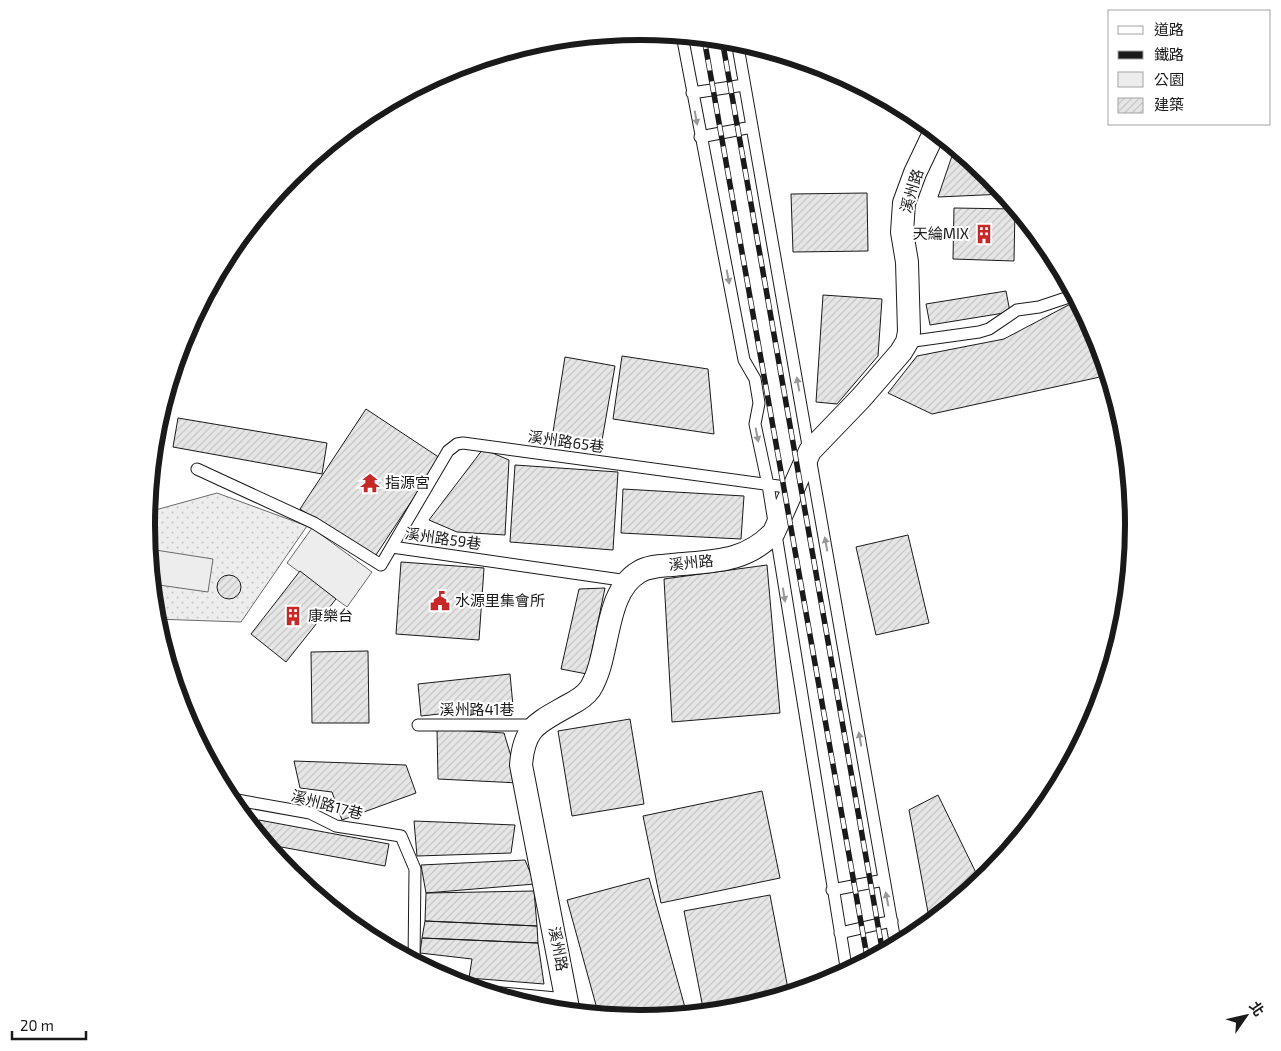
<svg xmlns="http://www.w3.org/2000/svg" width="1281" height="1051" viewBox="0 0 1281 1051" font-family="'Exo 2','Noto Sans TC',sans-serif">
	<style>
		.green { fill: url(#green-dots); stroke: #6a6a6a }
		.pitch { fill: #ededed; stroke: #6a6a6a }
		.building { fill: url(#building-hatch); stroke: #1a1a1a }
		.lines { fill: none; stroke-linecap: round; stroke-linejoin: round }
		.lane-casing { stroke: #1a1a1a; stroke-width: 13 }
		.street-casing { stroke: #1a1a1a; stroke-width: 24 }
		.lane { stroke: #fff; stroke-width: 11 }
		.street { stroke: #fff; stroke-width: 22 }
		.rail-casing { stroke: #1a1a1a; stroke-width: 5.5 }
		.rail { stroke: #fff; stroke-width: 4; stroke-dasharray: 11; stroke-linecap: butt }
		.oneway { fill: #989898 }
		.labels { text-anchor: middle; stroke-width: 4; stroke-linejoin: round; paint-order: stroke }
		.street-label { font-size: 15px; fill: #1a1a1a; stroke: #fff }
		.poi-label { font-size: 15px; fill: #1a1a1a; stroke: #fff; text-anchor: start }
		.rim { fill: none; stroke: #1a1a1a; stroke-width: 6 }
	</style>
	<defs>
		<pattern id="green-dots" width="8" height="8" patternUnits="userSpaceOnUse" patternTransform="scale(1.25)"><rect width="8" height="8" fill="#ededed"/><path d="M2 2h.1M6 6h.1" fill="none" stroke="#cbcbcb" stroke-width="1.8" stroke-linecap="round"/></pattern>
		<pattern id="building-hatch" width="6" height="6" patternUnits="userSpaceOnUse" patternTransform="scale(1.25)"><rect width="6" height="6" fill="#e6e6e6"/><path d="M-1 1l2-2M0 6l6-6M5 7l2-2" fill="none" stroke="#c5c5c5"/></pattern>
	</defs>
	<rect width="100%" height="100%" fill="#fff"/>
	<!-- green -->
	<path class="green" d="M217,493L307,526L241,622L155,619L146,525L148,512Z"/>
	<!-- pitch -->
	<path class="pitch" d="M312,528L372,572L347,607L287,563Z
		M149,549L213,559L208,592L152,584Z"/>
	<!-- building -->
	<path class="building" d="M955,147L990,176L1004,194L938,197Z
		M867,193L868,251L793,252L791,194Z
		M954,208L1015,209L1014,261L953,259Z
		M1006,291L1010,312L930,325L926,304Z
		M823,295L882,299L878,356L837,404L816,402Z
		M1078,300L1097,337L1109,375L932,414L888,393L917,356L1004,339Z
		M622,356L708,369L714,434L613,419Z
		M565,357L615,366L601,446L552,438Z
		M366,409L440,458L374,558L300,509Z
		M178,418L327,443L322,474L173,447Z
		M483,449L509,460L505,535L457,532L429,520Z
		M515,465L618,472L613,550L510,542Z
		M623,489L744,496L741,539L621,533Z
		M908,535L929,623L876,635L856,547Z
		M401,562L484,568L479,640L396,634Z
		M767,565L780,713L672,722L664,579Z
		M300,571L336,599L286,662L251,634Z
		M217 587a12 12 0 1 1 24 0a12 12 0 1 1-24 0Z
		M605,588L587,674L561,669L579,589Z
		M368,651L369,723H312L311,652Z
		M510,674L513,706L421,716L418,684Z
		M630,719L644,804L572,816L558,731Z
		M437,729L504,733L519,783L438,779Z
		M294,761L406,765L416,793L342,820L332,792L300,788Z
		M762,791L780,878L661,903L643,816Z
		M938,795L981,883L930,923L909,810Z
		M259,820L389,844L385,866L265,844L256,833Z
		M414,821L515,825L511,853L417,856Z
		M525,860L535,884L426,893L421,865Z
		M649,878L686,1011L658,1018L640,1020L599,1016L567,900Z
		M534,891L537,926L425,921L426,893Z
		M770,895L789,994L737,1010L704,1013L684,911Z
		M425,921L537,926L538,943L422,938Z
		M422,938L538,943L544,984L469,978L472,959L420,953Z"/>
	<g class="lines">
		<defs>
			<path id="lane" d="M682,35L744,360L755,379L759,403L755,424L768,485L847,973
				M737,41L896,947
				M692,93L744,85
				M700,137L752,127
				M907,342L979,332L989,329L1017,310L1039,307L1075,295
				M197,469L314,523L381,565L448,451L457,444L463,443L793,488
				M392,547L628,581
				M418,725H535
				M237,800L310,813L336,826L401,836L415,869L414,962
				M832,890L884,880
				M840,933L892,921
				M481,991L567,999"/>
			<path id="street" d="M569,1013L521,765C524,726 538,723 569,705C577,701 585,696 590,689C611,656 603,593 639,572C649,566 661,566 672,565C711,561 746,563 774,532L810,451L861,398L901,352L907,342L909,332L907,262L902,232L904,203L915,173L935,131"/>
		</defs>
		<!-- lane casing -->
		<use href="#lane" class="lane-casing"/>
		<!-- street casing -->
		<use href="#street" class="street-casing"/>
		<!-- lane -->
		<use href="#lane" class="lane"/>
		<!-- street -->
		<use href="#street" class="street"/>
		<defs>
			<path id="rail" d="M704,38L868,962
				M722,39L883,954"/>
		</defs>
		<!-- rail casing -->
		<use href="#rail" class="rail-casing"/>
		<!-- rail -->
		<use href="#rail" class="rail"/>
	</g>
	<!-- one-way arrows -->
	<defs><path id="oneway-solid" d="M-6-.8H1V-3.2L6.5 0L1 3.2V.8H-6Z" transform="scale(1.25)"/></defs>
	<g class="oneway">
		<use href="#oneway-solid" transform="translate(696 118) rotate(80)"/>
		<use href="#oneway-solid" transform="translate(728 277) rotate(79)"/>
		<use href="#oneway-solid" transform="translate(798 384) rotate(-100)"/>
		<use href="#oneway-solid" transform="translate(757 435) rotate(79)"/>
		<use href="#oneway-solid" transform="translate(826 544) rotate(-100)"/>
		<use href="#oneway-solid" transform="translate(784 595) rotate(81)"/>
		<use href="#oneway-solid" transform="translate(860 739) rotate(-100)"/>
		<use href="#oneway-solid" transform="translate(887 899) rotate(-101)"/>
	</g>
	<!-- icons -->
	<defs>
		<symbol id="building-bare" viewBox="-9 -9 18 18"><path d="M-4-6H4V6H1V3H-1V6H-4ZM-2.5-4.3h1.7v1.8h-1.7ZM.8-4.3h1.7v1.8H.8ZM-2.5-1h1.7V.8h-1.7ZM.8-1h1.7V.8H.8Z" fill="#c62828" stroke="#fff" stroke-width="2.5" paint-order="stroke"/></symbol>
		<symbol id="temple-bare" viewBox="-9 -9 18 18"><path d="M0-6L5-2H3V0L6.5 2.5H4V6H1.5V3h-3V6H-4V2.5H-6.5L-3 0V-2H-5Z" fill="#c62828" stroke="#fff" stroke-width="2.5" paint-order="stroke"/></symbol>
		<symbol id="civic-bare" viewBox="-9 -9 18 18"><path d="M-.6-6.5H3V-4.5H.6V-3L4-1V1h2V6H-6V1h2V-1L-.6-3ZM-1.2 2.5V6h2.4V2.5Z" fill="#c62828" stroke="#fff" stroke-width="2.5" paint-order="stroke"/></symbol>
	</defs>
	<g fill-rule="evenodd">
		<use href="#building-bare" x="970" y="220" width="28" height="28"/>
		<use href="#temple-bare" x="356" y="469" width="28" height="28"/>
		<use href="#civic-bare" x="426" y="587" width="28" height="28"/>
		<use href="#building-bare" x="279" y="602" width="28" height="28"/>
	</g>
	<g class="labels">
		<!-- street labels -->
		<g class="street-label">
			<text transform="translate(912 191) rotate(-73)" y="5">溪州路</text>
			<text transform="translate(566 442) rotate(8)" y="5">溪州路65巷</text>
			<text transform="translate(443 539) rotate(8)" y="5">溪州路59巷</text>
			<text transform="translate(691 563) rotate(-6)" y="5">溪州路</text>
			<text x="477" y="715">溪州路41巷</text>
			<text transform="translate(327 805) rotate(15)" y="5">溪州路17巷</text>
			<text transform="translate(558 949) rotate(79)" y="5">溪州路</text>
		</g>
		<!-- poi labels -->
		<g class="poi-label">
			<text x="969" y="239" text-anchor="end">天綸MIX</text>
			<text x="385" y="488">指源宮</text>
			<text x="455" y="606">水源里集會所</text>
			<text x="308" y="621">康樂台</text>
		</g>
	</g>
	<!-- crop -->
	<path d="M0 0H1281V1051H0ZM155 525a485 485 0 1 1 970 0a485 485 0 1 1-970 0Z" fill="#fff" fill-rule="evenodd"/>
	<path class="rim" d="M155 525a485 485 0 1 1 970 0a485 485 0 1 1-970 0Z"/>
	<!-- legend -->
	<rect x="1108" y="10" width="162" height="115" fill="#ffffff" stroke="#a3a3a3"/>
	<rect x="1118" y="26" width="25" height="8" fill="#ffffff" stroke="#a3a3a3"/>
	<text x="1154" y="35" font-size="15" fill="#1a1a1a">道路</text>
	<rect x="1118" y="51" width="25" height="8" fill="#1a1a1a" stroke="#a3a3a3"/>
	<text x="1154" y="60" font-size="15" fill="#1a1a1a">鐵路</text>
	<rect x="1118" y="72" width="25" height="15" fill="#ededed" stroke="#a3a3a3"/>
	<text x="1154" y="85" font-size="15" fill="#1a1a1a">公園</text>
	<rect x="1118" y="98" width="25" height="15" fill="url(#building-hatch)" stroke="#a3a3a3"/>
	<text x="1154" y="110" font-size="15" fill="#1a1a1a">建築</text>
	<!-- north arrow -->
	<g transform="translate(1246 1016) rotate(56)" stroke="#ffffff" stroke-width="4" paint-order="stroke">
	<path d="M0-4L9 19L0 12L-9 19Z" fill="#1a1a1a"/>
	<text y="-8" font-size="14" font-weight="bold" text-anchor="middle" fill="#1a1a1a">北</text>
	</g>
	<!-- scale -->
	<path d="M12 1031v8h74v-8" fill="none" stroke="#1a1a1a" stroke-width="2.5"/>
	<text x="20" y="1031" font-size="15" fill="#1a1a1a" stroke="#ffffff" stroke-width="4" paint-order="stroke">20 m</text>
</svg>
